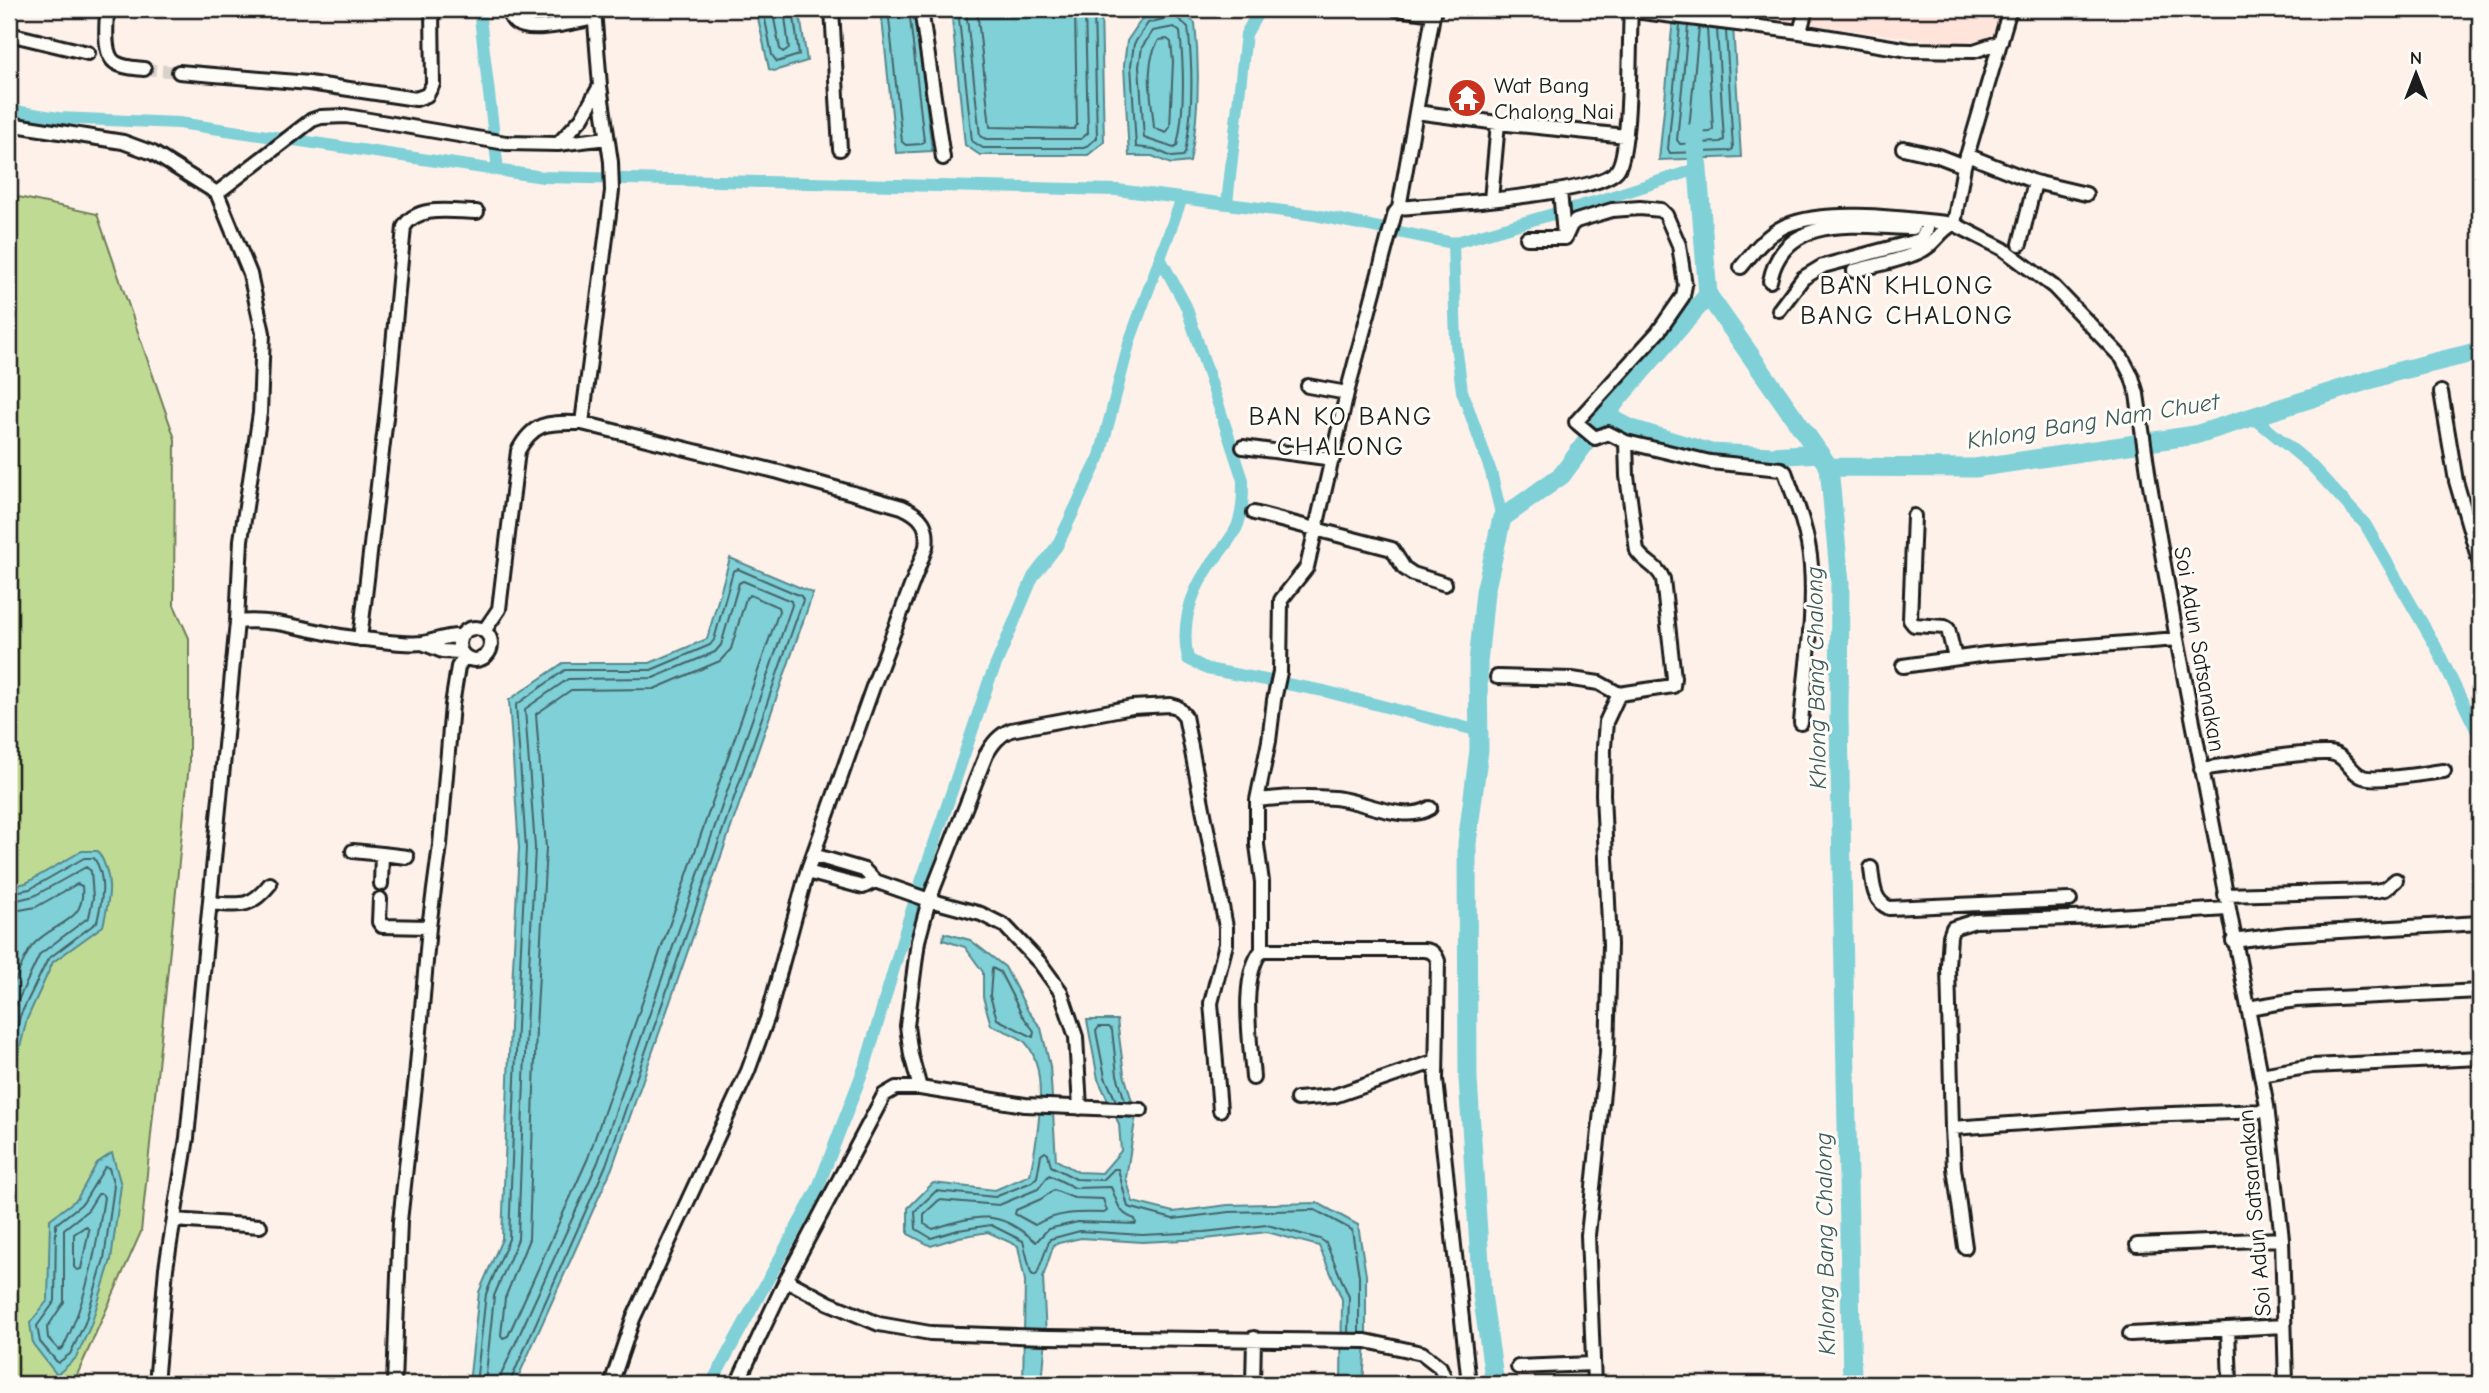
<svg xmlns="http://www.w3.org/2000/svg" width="2489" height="1393" viewBox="0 0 2489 1393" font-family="'Comic Neue',sans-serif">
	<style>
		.built { fill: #fee4da }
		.green { fill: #bfdb93; stroke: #6e7c58; stroke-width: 2 }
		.water { fill: #7fd0d7; stroke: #57888c; stroke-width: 2 }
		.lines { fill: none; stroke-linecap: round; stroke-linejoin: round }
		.shore { stroke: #446467; stroke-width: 2 }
		.canal { stroke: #7fd0d7; stroke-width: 12 }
		.river { stroke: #7fd0d7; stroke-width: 19 }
		.street-tunnel { stroke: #dbd1cb; stroke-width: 12; stroke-dasharray: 12 6; stroke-linecap: butt }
		.street-casing { stroke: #1c1c1c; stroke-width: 18 }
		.street { stroke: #fdfcf7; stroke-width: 12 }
		.labels { text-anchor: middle; stroke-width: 6; stroke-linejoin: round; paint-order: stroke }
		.poi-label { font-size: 23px; fill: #1c1c1c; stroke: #fdfcf7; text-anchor: start }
		.street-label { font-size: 23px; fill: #1c1c1c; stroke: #fdfcf7 }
		.water-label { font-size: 24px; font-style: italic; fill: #3f5b5d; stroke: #fdfcf7 }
		.quarter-label { font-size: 26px; letter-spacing: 2px; fill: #1c1c1c; stroke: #fdfcf7 }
	</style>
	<rect width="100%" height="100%" fill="#fdf1ea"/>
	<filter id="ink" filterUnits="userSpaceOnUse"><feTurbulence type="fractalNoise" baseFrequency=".0143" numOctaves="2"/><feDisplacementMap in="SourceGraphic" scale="14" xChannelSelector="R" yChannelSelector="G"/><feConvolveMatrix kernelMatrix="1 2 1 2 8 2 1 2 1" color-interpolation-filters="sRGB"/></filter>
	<g filter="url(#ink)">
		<!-- built -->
		<path class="built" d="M1742,9H2008L2003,28L1987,38L1968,42H1940L1750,16L1742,14Z"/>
		<!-- green -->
		<path class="green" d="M9,195L97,214L175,439L174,605L189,638V764L141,1232L73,1384H9Z"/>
		<!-- water -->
		<path class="water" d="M756,9H799L807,61L774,71L769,69Z
			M881,9H915L932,151L896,153Z
			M951,9H1101L1104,142L1088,155H980L965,145Z
			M1674,9H1732L1741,157L1659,160Z
			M1181,10L1195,23C1200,70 1199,115 1190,162L1171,164L1152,156H1129L1124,65L1127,41L1144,16Z
			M730,558L813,593L612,1168L515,1384H469L479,1292L502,1239L510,1027L519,848L509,700L563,663H650L707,639Z
			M82,851H98C114,877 110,897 103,926L53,962L27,1019L9,1092V887L26,883Z
			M944,933L970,940L1005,967L1028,1011L1041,1028L1050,1066L1056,1160L1078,1172L1102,1173L1121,1151L1119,1124L1098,1079L1087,1020H1117L1124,1074L1136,1115L1126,1178L1133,1202L1173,1212L1228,1205L1318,1203L1358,1225L1366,1275V1341L1363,1384H1341L1342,1299L1319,1246L1267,1232L1205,1239L1142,1242L1081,1238L1054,1244L1043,1277L1046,1337L1042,1384H1023L1025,1281L1018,1246L988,1232L959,1237L931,1246L908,1234V1208L933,1183L995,1190L1030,1175C1037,1142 1051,1069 1025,1042C1018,1035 1001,1030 991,1025L983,997V972L965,947L943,940Z
			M112,1153L121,1185L111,1260L91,1325L76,1358L57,1375L33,1344L30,1323L48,1300L50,1219L77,1199L97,1163Z"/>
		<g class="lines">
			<!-- shore -->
			<path class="shore" d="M763,9L772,55L777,62L799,55L793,9
				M772,9L780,49L783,52L789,48L784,9
				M888,9L902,142L906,145L921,144L924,141L909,9
				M958,9L972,141L983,148H1084L1097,138L1094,9
				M966,9L980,136L986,139H1081L1088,133L1085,9
				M977,9L990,127L1074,129L1077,125L1075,9
				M1175,16L1188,27C1193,69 1193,112 1185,153L1183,156L1172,157L1154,149L1136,147L1131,65L1134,44L1148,23Z
				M1680,25L1668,149L1670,153L1730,151L1733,149L1726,31
				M1688,26L1677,140L1680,144L1720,142L1724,140L1717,29
				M1174,27L1180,32C1184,69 1185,109 1177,146L1174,148L1144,138L1139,66L1142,47L1153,31Z
				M1699,27L1689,129L1692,133L1710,132L1713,129L1707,28
				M1167,39L1171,42L1173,62L1170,127L1166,133L1154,128C1152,100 1143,64 1159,40Z
				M750,595L778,607L779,611L588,1158L508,1336L503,1338L501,1335L505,1298L529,1239L536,1028L546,848L536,714L571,690L654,689L720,661L731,649L746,598Z
				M9,893L30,889L84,858H94C107,877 102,901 97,922L48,959L20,1016L9,1063
				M9,902L34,896L86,867L91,871L93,898L89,917L40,954L12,1013L9,1026
				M9,912L36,907L77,884L82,886C86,924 54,921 33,945C22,959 16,980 9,995
				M992,968L1000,972L1022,1015L1034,1031L1033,1037L997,1019L990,996Z
				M1116,1101L1105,1077L1096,1031L1099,1027H1109L1112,1030L1117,1075L1125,1101
				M105,1167L109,1168L114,1186L104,1259L85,1323L70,1354L58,1363L40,1342L37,1326L55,1301L56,1224L83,1203Z
				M1049,1175L1075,1188L1111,1187C1118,1202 1117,1213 1135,1219L1136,1224L1078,1222L1048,1229L1036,1242C997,1209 980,1214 933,1229L924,1224V1214L939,1200L999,1205L1038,1189Z
				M1054,1190L1074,1198L1103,1199L1107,1211L1104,1213C1080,1212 1056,1212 1035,1225L1015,1214L1016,1210L1041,1199Z
				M98,1194H102L104,1197C96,1251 87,1299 63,1348L59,1350L48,1338L47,1328L64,1302V1229L88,1210Z
				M86,1226L89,1230L81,1269L77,1270L74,1267V1234Z
				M1348,1333L1349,1297L1326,1243L1320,1239L1267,1225L1204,1232L1142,1235L1080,1231L1050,1239L1037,1274L1034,1276L1031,1273L1023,1241L991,1225L958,1230L931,1238L916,1229L915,1211L936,1191L995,1197L1032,1182L1037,1177L1041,1155L1045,1152L1048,1154L1051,1166L1076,1179L1103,1180L1114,1169H1118L1128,1207L1173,1219L1229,1212L1315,1210L1352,1230L1359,1276V1333
				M476,1384L486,1294L509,1239L517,1027L526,848L516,705L565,670H651L710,645L714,640L733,571L738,569L801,596L803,600L606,1165L509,1384
				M485,1384L494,1296L518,1239L526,1028L535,848L525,709L568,679L653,678L715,652L721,645L739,583L743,581L791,601L792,605L598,1162L501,1375L500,1384"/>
			<!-- canal -->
			<path class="canal" d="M479,9L498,170
				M9,110L58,118L179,123L543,177L1117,190L1315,215L1453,243L1601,200L1697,169
				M1227,203L1246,34L1260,9
				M1453,243L1456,345L1462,391L1491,472L1502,518
				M1160,258L1186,306L1243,480C1243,496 1243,514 1236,529C1228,544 1216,556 1207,570C1189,596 1181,628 1188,659L1207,669L1324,691L1479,731
				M2253,417L2310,464L2365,524L2436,647L2480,738
				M711,1384L817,1190L866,1063L908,921L989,681L1033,577L1057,546L1100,456L1130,340L1182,198"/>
			<!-- river -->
			<path class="river" d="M1695,132L1708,295L1829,467L1840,583L1839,718L1852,1384
				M1605,416L1632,429L1711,453L1772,456L1819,453
				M1829,467L1975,468L2195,435L2395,372L2480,351
				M1495,1384L1482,1294L1468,1079L1467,843L1479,750L1478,663L1485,592L1502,518L1562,475L1619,397L1708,295"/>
			<!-- street-tunnel -->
			<path class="street-tunnel" d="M144,69L179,72"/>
			<defs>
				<path id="street" d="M107,9C107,23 102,55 116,63C124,68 135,68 144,69
					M507,9C509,14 511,20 516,23C531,34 577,21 595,18
					M832,9L840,149
					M921,9L943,158
					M1397,9L1434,14
					M1618,9L1800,32L1909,50L1974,51L2001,42
					M2010,9L1964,166L1954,224L2003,249L2054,287L2122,358L2132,377L2137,394L2149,479L2177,639L2267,1106L2282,1239L2286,1384
					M1800,32L1806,9
					M9,34L88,53
					M179,72L309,83L416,99L427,95L433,84L432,9
					M1416,112L1434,9
					M9,124L123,142L153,153L217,193
					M558,144L582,118L600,86
					M1903,148L1938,156L1964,166
					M1967,155L2035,182L2086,194
					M1560,191L1564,235
					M1491,200L1498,123
					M1399,208L1416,112L1498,123L1626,136
					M1564,235L1565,238L1571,225L1576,221L1612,210L1640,208L1661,210L1666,215L1679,245L1685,285L1683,296L1658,332L1576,422L1595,438L1608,433L1626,442L1627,476L1637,551C1645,563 1658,566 1663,579L1674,678L1673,686L1619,694L1606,722L1604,747L1603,794L1610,945L1607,1054L1588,1235L1594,1384
					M1527,238H1565
					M2020,244L2035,182
					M1741,267C1754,251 1766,235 1785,226C1827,207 1908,219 1954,224
					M1854,271C1875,265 1899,261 1919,252C1934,246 1938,232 1953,224
					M1770,281C1784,211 1860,227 1913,228
					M1779,310L1803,278L1823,266L1920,240L1927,229
					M1308,386L1347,393
					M2441,392L2456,481L2480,564
					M582,423L612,191L611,162L600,86L594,9
					M1626,442L1710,462L1781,469L1785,472C1796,501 1809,534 1811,566C1815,617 1805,672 1801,723
					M1243,447L1333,459
					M1254,513L1392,549L1404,568L1413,574L1445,584
					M1914,516L1910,620L1914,625L1945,627L1948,629L1955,658
					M237,622C281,617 321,636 364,639C383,641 405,645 423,643C436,641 447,635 460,636
					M459 644a16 16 0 1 1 32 0a16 16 0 1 1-32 0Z
					M484,631L499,609L518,451C535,419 551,423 582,423L779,472L902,507C922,516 929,526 926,547L874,684L807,872L768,1016L748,1071L633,1319L611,1384
					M360,639L387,409L404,227C417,204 454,212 477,212
					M422,643L442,651L460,652
					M1903,666L1986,654L2177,639
					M1497,677L1572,679L1599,683L1619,694
					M2201,769C2243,764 2286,752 2329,753C2346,754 2349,772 2363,777C2379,782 2425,773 2444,771
					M1257,800C1283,797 1307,796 1334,798C1362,800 1404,824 1430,808
					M353,851L382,854
					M813,855L864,870L875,881L929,900L918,941L907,1026L911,1055L920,1088
					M1871,868C1873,884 1873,901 1889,908L2070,900
					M807,872L863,887L875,881
					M381,884L382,854L407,857
					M2225,895L2375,891L2385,889L2396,880
					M380,899L379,922L382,926L429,927
					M210,903C240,905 250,909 270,884
					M2233,941L2287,934L2480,923
					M1262,950H1424C1432,951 1435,953 1438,961L1436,1080L1469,1384
					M2248,1008L2296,1000L2480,991
					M2261,1075L2312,1066L2480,1058
					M1253,1078C1251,1044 1239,977 1262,950V882L1257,845V800L1269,741L1274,700L1280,672L1281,600L1307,567L1347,393L1395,213L1399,208C1434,205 1602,195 1618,169C1631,149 1629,39 1631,9
					M1297,1099L1334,1096L1436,1061
					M1080,1108L1076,1037L1061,992L1040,963L1005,926L981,914L929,900L986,755C993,743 999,735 1011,730L1132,707L1170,705L1177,707L1185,716L1226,927V944L1211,1003L1220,1110
					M1141,1110L1025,1105L920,1088H896L884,1095L786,1280L829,1303L879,1324L930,1333L1046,1337L1366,1341L1422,1353L1440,1367L1447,1384
					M1952,1128L2139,1115L2267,1111
					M174,1220L260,1226
					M2137,1245L2282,1239
					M1965,1247L1954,1168L1952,1128L1948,966L1950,936L1953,928L1975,921L2102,917L2227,909
					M2228,1329L2230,1384
					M2130,1334L2284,1326
					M1518,1367L1592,1364
					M156,1384L166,1268L187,1138L237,622L241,540L260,413L263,333L250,274L217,193L312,120L321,117L346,116L506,143L558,144L607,138
					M394,1384L400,1221L416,1077L429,927L440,845L452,705L458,667L464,657
					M737,1384L786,1280
					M1253,1384L1254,1338"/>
			</defs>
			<!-- street casing -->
			<use href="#street" class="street-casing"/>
			<!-- street -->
			<use href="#street" class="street"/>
		</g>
	</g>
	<!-- icons -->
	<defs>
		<symbol id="temple-disc" viewBox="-11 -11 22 22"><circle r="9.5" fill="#c8321e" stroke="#fdfcf7"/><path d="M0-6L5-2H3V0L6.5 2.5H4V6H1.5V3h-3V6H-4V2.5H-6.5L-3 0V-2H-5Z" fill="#fff"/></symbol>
	</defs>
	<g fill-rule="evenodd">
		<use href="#temple-disc" x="1445" y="76" width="44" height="44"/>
	</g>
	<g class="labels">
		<!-- poi labels -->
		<g class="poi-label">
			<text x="1494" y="93">Wat Bang<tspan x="1494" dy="26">Chalong Nai</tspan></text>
		</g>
		<!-- street labels -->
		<g class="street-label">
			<text transform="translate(2200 649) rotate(80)" y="8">Soi Adun Satsanakan</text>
			<text transform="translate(2254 1213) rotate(-95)" y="8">Soi Adun Satsanakan</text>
		</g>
		<!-- water labels -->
		<g class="water-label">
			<text transform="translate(2093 421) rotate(-9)" y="8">Khlong Bang Nam Chuet</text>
			<text transform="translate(1816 678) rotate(-91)" y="8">Khlong Bang Chalong</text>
			<text transform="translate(1825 1244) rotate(-91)" y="8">Khlong Bang Chalong</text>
		</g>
		<!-- quarter labels -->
		<g class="quarter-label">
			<text x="1907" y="294">BAN KHLONG<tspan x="1907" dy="30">BANG CHALONG</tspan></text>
			<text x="1341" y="425">BAN KO BANG<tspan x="1341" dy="30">CHALONG</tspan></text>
		</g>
	</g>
	<!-- margin -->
	<rect width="2489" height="1393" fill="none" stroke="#fdfcf7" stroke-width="35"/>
	<rect x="18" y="18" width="2454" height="1358" fill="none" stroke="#1c1c1c" stroke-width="2.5" filter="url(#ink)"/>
	<!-- north arrow -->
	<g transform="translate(2416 74)" stroke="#fdfcf7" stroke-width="5" paint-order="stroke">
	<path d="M0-5L12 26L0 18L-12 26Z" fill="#1c1c1c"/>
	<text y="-10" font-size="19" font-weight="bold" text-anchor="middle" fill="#1c1c1c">N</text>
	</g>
</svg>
